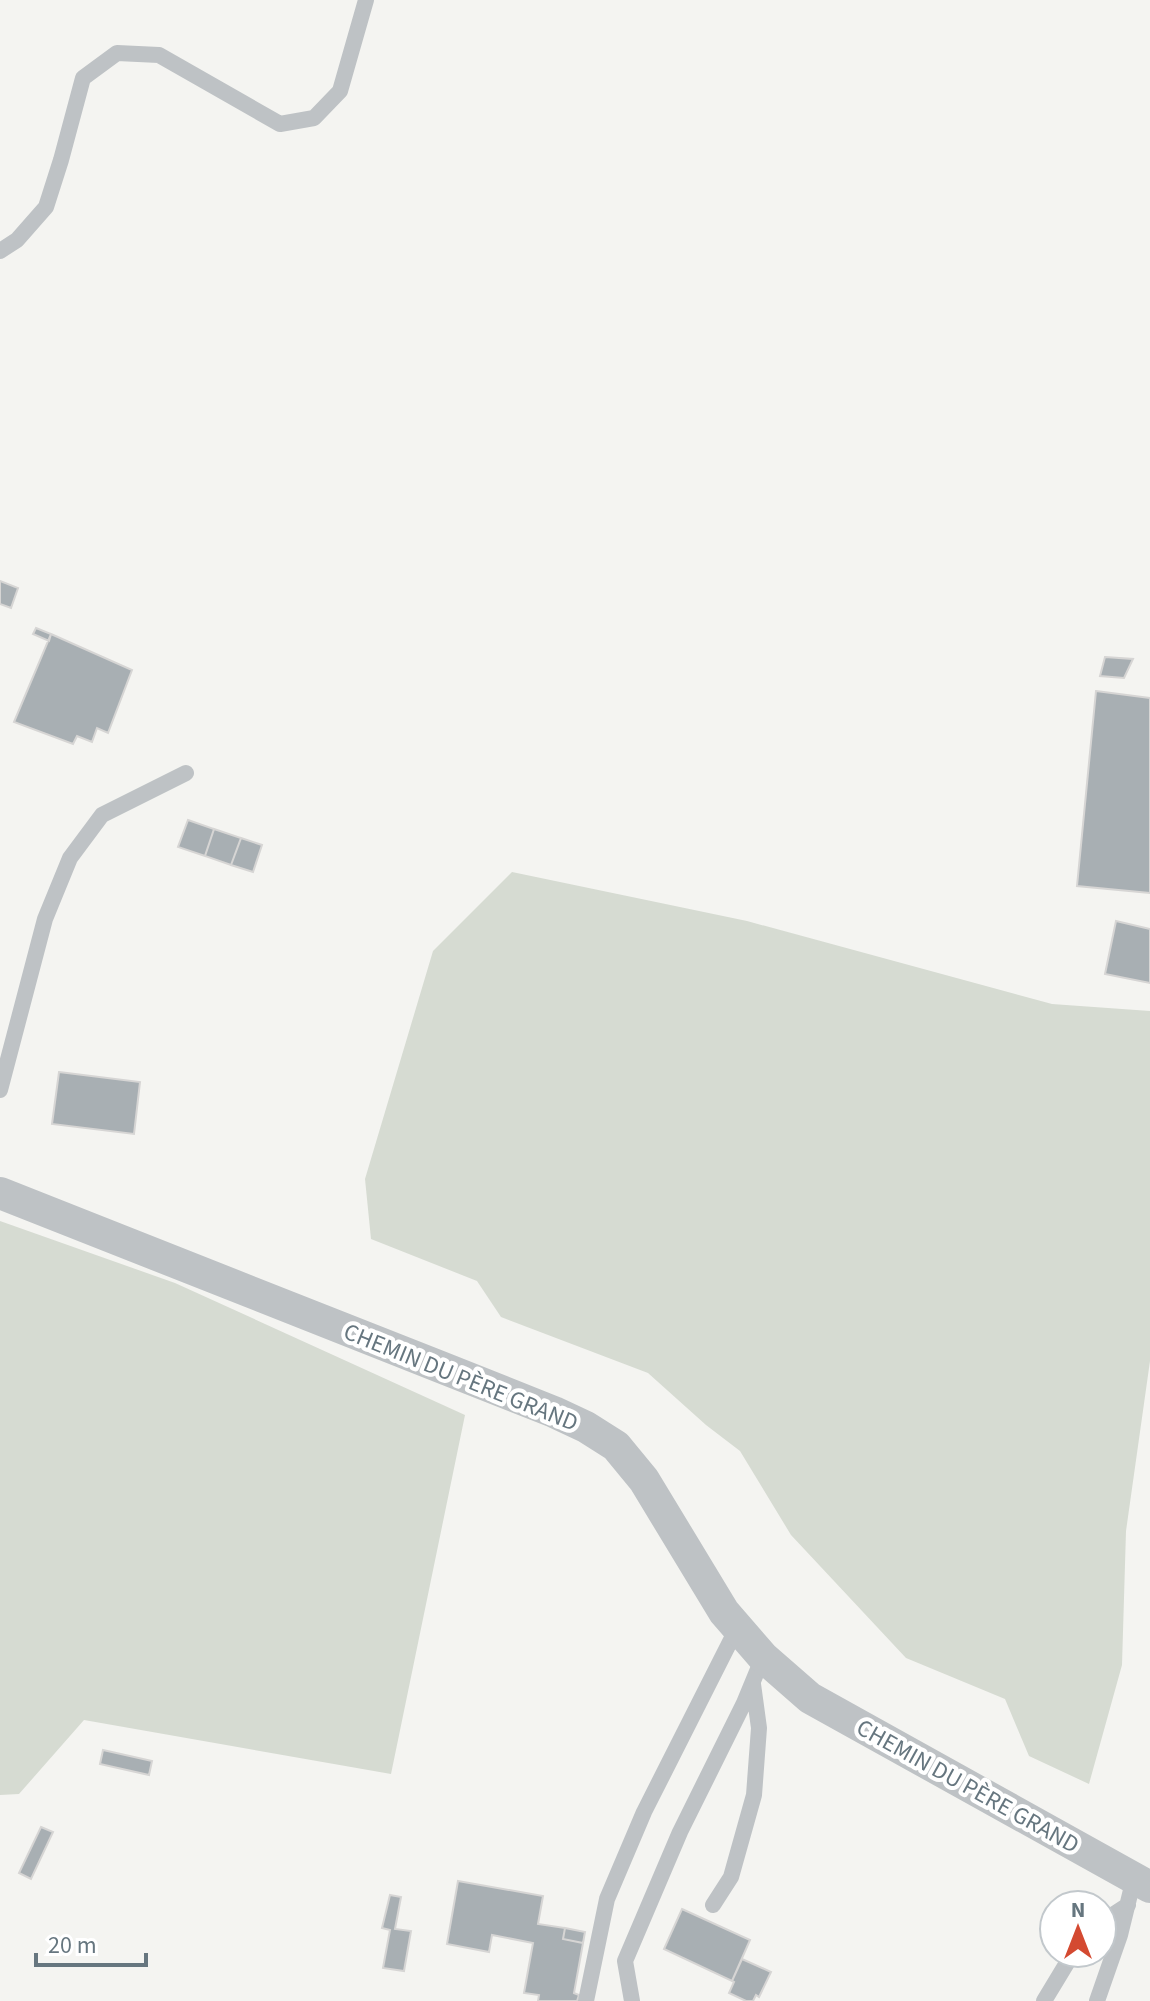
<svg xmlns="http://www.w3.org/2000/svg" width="1150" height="2001" viewBox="0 0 1150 2001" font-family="'Source Sans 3',sans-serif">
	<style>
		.green { fill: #d6dbd2 }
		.building { fill: #a8afb3; stroke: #d6d5d4; stroke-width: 2 }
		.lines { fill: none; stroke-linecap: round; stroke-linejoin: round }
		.lane { stroke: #bec2c5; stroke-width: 16 }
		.street { stroke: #bec2c5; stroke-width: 32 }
		.labels { text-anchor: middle; stroke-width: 8; stroke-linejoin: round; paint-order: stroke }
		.street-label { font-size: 24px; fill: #66767f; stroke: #fff }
	</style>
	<rect width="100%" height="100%" fill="#f4f4f1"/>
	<!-- green -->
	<path class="green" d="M512,872L747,921L1052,1004L1150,1011V1361L1126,1531L1122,1665L1089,1784L1029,1756L1005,1699L906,1658L791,1535L740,1451L706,1425L648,1373L501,1317L477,1281L371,1239L365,1179L433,951Z
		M0,1221L175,1283L465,1415L391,1774L84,1720L19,1794L0,1795Z"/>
	<!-- building -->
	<path class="building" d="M0,581L18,588L11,608L0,604Z
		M36,628L51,634L49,641L33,634Z
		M51,634L132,670L108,733L97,728L92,742L77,736L73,744L14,722Z
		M1105,657L1133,659L1124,678L1100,676Z
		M1096,691L1150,698V893L1077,886Z
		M188,820L214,829L205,856L178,847Z
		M214,829L241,838L231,865L205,856Z
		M241,838L262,845L253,872L231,865Z
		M1116,921L1150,929V983L1105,974Z
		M59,1072L140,1082L134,1134L52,1124Z
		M103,1750L152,1761L149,1775L100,1764Z
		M41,1827L53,1832L31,1879L19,1873Z
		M458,1881L543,1896L538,1924L565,1928L563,1939L583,1943L574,1993L579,1995L577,2001H538L539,1995L524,1993L533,1943L492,1935L489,1952L447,1944Z
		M390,1895L401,1897L395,1929L411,1931L404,1971L383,1968L390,1930L382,1928Z
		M682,1909L750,1940L732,1981L664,1949Z
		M565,1928L585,1932L583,1943L563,1939Z
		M742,1959L771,1972L759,1997L756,1995L753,2001H746L729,1993L734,1982L732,1981Z"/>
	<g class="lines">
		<!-- lane -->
		<path class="lane" d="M0,251L17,240L46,207L61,160L83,78L117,53L159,55L280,124L314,118L340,91L366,0
			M0,1090L45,919L70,858L102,815L186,773
			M713,1905L731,1877L754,1795L759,1728L753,1684
			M1102,1922L1128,1905
			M586,2001L607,1899L644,1812L737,1628
			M632,2001L625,1961L680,1832L744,1703L763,1657
			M1044,2001L1073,1953
			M1097,2001L1120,1935L1134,1878"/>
		<!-- street -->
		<path class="street" d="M0,1193L443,1368L554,1412L586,1427L616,1446L644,1480L724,1612L763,1657L810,1698L1150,1887"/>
	</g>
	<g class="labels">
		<!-- street labels -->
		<g class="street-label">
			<text transform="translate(461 1377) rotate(22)" y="8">CHEMIN DU PÈRE GRAND</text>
			<text transform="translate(968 1786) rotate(29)" y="8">CHEMIN DU PÈRE GRAND</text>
		</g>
	</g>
	<!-- north arrow -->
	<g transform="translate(1078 1929)"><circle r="38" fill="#ffffff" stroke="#c2c8cc" stroke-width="2"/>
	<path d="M0-6L14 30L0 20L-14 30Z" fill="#d44a31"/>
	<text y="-12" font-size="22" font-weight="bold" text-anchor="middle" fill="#66767f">N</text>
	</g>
	<!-- scale -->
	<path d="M36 1953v12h110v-12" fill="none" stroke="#66767f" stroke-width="4"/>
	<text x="48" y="1953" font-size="24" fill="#66767f" stroke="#ffffff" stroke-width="6" paint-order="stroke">20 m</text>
</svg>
